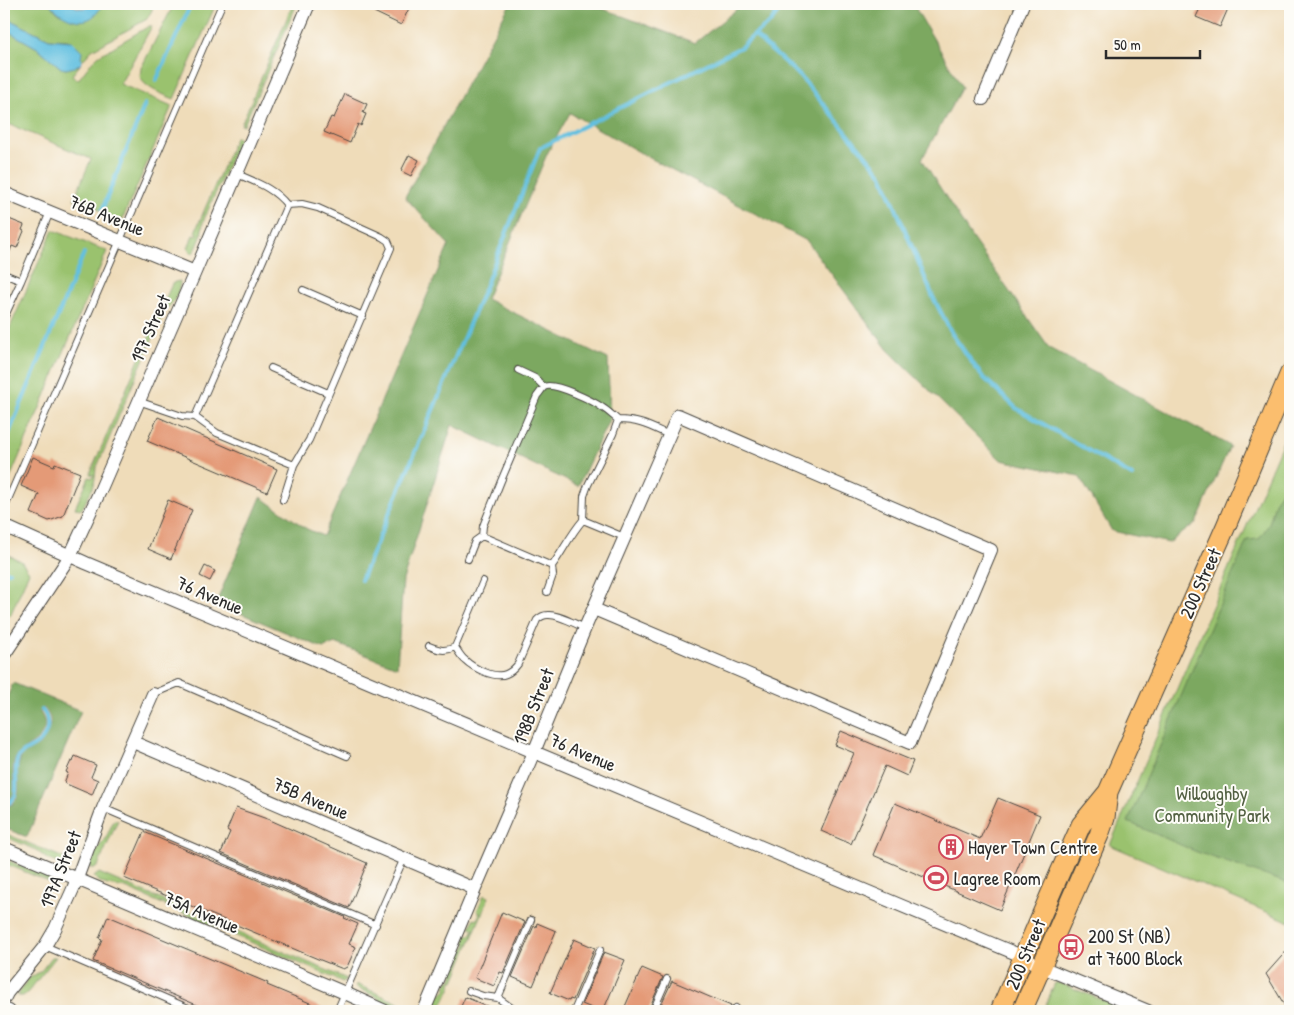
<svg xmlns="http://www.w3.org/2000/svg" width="1294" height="1015" viewBox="0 0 1294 1015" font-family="'Patrick Hand',sans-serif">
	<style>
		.green { fill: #9ac26e; stroke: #62764c }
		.forest { fill: #7ba861; stroke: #536a46 }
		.sand { fill: #eeda9e; stroke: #8c8264 }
		.water { fill: #62c0e0; stroke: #467686 }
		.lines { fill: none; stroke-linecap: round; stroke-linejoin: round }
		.stream { stroke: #62c0e0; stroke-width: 4 }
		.building { fill: #e49a77 }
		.service-casing { stroke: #484640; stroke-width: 8 }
		.minor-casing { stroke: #484640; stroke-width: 14 }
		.primary-casing { stroke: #484640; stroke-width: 21 }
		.service { stroke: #fff; stroke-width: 6 }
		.minor { stroke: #fff; stroke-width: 12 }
		.primary { stroke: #fbbe6e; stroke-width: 19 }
		.labels { text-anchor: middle; stroke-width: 4; stroke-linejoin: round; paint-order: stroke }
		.street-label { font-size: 19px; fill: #2b2b2b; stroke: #fdfcf7 }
		.park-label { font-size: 19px; fill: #526042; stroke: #fdfcf7 }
		.poi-label { font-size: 19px; fill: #2b2b2b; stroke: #fdfcf7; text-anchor: start }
	</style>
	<rect width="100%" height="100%" fill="#fdfcf7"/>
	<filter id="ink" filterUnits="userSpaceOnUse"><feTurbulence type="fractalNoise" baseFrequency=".02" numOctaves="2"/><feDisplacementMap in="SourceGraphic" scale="10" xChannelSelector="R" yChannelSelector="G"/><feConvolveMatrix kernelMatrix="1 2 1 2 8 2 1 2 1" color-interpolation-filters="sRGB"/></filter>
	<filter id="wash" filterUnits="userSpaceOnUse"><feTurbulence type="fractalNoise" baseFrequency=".0096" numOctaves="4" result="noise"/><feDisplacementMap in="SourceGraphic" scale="20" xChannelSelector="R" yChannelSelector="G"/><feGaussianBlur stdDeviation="1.12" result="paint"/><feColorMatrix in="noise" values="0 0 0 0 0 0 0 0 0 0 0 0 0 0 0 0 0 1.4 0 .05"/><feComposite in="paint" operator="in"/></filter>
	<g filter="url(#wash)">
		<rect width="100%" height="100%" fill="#efdcb9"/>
		<!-- green -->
		<path class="green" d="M4,4H50L58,13L99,10L103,4H153L152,10L147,19L92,50L82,61L68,40L49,39L4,17Z
			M174,4H216L174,99C165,95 143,88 140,76C140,75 141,69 141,68Z
			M293,4H297L244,125H241Z
			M149,26H152L120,84L172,106L120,225L107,220V213L74,199L91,159L4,122V29L39,49L61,68L66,69L80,65L72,75L78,80L92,62L98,56Z
			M236,136L239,139L203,222L201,237L196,249L192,254L188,248L193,235L197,236L198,233L195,232Z
			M53,230L107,251L4,492V341Z
			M180,281C180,288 177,297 173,302C170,306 166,308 164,312L96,469L94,485L82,509L75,508L89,477L92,478L94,475L90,474L144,348H146L149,342L147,341L154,326H156L158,322L156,320L172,284L175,282Z
			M1290,425V922L1110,845Z
			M4,553L21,561L29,572L10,616L4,613Z
			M114,820H118L98,866L96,868H90V863L96,850L105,840Z
			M4,833L66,859L67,861V866L62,865L47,859L36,850L4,836Z
			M4,859L31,870H41L56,876L60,880L57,884H54L4,863Z
			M99,873L347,979L343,982L128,889C114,884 107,889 94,877Z
			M484,895L489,897L454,981H452L451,984L452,985L445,1000L438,1011H430L437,995L439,992L442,994L447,989L445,987L448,980H451L454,974L451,972L454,964L458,965L461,959L458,957L461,949L464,950L467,943L464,942L467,935H471L474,929L470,927L474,919L477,920L480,913L477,911Z
			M52,957H56L28,992L23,996H18L20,991L28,979L41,971Z
			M1055,983H1060L1130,1011H1043Z
			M356,984L403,1005L405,1011H396L388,1007L383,1004L377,997L357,988Z"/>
		<!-- forest -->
		<path class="forest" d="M510,4H590L695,43L743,4H913L962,87L922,159L972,238L1049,348L1230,446L1196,523L1169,543L1112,531L1079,476L1001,460L888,350L807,241L648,157L570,113L547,154L486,299L608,359L610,418L578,486L452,425L403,580L397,667L335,643L323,648L216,603L261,497L307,529L323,536L449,245L405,197Z
			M1290,478V884L1197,852L1128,822L1247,540L1259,539L1269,524L1276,499Z
			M13,683L81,711L27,837L4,828V807L13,804L17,769L22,755L41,743L50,724L40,712C58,741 26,741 16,758C8,772 23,798 4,803V705Z"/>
		<!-- sand -->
		<path class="sand" d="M44,708C46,711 49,715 50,719C51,728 45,741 37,746C30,750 23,752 19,761C12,779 29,801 4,807V803C23,798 8,772 16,758C22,747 36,745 42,734C47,725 45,720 40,712Z"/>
		<!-- water -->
		<path class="water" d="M50,4H69L79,8H85L91,4H103C99,10 96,16 89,19C75,25 58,14 50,4Z
			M4,17L49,39L72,41L82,51L81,58L82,61L80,65H77L75,67L66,69L61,68L39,49L4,29Z"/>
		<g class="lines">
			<!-- stream -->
			<path class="stream" d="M754,35L800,76L882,175L933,297L952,334L981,375L1016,408L1132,476
				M156,81L191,4
				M102,210L145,104
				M4,445L84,253
				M4,571L9,572
				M361,580L485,287L540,148L741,47L754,35L770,23L784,4
				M4,805C26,799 10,774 18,758C23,749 34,748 40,741C49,733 50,719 42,710"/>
		</g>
		<g id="blocks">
			<!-- building -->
			<path class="building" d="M378,4H411L401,25L374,12Z
				M1202,4H1230L1220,27L1196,17Z
				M345,94L367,104L363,113L366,114L361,126L358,124L350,143L324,132L331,117L334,118Z
				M409,155L419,160L411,176L401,171Z
				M4,217L24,225L22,230L24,231L17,248L12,246L4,266Z
				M158,417L277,469L267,492L147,441Z
				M33,457L54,466L55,463L80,473L63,516L49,521L31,513L39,494L21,486Z
				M168,500L192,510L171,559L148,549Z
				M205,566L215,571L210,581L200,576Z
				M841,731L913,761L907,776L885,766L851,844L821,831L854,753L835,745Z
				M75,756L96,765L91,777L98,780L92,795L64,783L68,773L66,772L71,761L73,762Z
				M998,798L1040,815L1000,910L873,855L895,803L980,839Z
				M236,808L270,820L367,863L349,908L221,853L230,832L227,830Z
				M144,832L345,917L344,918L358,924L349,944L356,947L347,967L343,969L318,959L124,878Z
				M502,912L525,922L503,973L500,972L494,986L475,978Z
				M108,916L268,983L267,985L329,1011H211L126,975L93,961L102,939L99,938Z
				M537,923L556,931L533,986L512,977L534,926L536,927Z
				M574,939L595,948L573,1000L570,999L569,1001L550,993Z
				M1290,947V1011H1288L1266,974Z
				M604,952L625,960L603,1011H599L582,1004Z
				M642,968L663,977L648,1011H623Z
				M672,981L731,1006L729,1011H658Z
				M465,997L499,1011H459Z"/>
		</g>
	</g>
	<g filter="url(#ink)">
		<use href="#blocks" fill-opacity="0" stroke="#484640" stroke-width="1"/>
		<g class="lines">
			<defs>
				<path id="service" d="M4,274L21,281
					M303,290L363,316
					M4,318L21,281L50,212
					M271,368L328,393
					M518,370L535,378L544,387
					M138,401L182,416L195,417L217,433L294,465
					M195,417L287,205C274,188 255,182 237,174
					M618,420C639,420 651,427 669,435
					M283,500L294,465L309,440L391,248L388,241L382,237L318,208L302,204L287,205
					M4,509L222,4
					M482,536L552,566L553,575L547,592
					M468,559L475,541L482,536L483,526L501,481L537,396C539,394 542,389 544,387C553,381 595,402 603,408C608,411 613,416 618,420L613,434L588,485L584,496L583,520L624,537
					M552,566C563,551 570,535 583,520
					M483,581L455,647C458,651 461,657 465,660C473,668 495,679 506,674C511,672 515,668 518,664L537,620C540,617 544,615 548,615C558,614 575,624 585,628
					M429,646C439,650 445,652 455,647
					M153,694L179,683L347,756
					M103,808L376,925
					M45,946L195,1011
					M469,991L483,996L498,998L516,1011
					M498,998L531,920
					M337,1011L404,858
					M574,1011L600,950
					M653,1011L667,979
					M734,1011L736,1008"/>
				<path id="minor" d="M983,99L1023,4
					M4,193L195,272
					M4,526L86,563L534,752L1024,957L1042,967L1148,1011
					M4,655L70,556L100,491L195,272L309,4
					M133,742L475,889
					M4,848L345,993L385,1011
					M4,999L7,993L45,946L55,929L73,889L103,808L153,694
					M4,1009L9,1011
					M424,1011L475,889L534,752L585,628L678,415L991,550L910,743L594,609"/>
				<path id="primary" d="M1000,1011L1054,886L1081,825L1108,792L1226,526L1290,373
					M1022,1011L1099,835L1105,818L1108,792"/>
			</defs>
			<!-- service casing -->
			<use href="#service" class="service-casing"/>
			<!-- minor casing -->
			<use href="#minor" class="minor-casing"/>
			<!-- primary casing -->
			<use href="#primary" class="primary-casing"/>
			<!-- service -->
			<use href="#service" class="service"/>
			<!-- minor -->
			<use href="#minor" class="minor"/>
			<!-- primary -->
			<use href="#primary" class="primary"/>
		</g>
	</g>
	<!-- icons -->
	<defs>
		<symbol id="building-ring" viewBox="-11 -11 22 22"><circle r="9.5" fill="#fdfcf7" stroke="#d1495b" stroke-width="1.5"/><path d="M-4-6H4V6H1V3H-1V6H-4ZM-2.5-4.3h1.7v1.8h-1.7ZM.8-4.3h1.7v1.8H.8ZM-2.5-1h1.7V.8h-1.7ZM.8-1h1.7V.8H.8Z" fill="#d1495b"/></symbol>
		<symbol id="stadium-ring" viewBox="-11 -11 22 22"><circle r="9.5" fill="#fdfcf7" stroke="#d1495b" stroke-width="1.5"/><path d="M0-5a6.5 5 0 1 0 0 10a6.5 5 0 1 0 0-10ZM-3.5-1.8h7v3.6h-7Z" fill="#d1495b"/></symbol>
		<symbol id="bus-ring" viewBox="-11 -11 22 22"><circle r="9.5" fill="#fdfcf7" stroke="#d1495b" stroke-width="1.5"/><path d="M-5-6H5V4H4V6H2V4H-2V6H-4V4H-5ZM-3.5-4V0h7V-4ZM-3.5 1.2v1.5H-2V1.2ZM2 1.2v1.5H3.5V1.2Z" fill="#d1495b"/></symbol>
	</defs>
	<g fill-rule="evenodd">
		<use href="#building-ring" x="937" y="833" width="28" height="28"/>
		<use href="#stadium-ring" x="922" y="864" width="28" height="28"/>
		<use href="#bus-ring" x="1057" y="933" width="28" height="28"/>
	</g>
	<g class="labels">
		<!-- street labels -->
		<g class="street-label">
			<text transform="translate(107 215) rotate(22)" y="7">76B Avenue</text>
			<text transform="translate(150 328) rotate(-66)" y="7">197 Street</text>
			<text transform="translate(1200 583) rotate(-66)" y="7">200 Street</text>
			<text transform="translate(210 595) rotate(23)" y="7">76 Avenue</text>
			<text transform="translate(533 706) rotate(-68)" y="7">198B Street</text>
			<text transform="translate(583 752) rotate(23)" y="7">76 Avenue</text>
			<text transform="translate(311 798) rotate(23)" y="7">75B Avenue</text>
			<text transform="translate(60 869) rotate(-68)" y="7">197A Street</text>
			<text transform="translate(202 912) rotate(23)" y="7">75A Avenue</text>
			<text transform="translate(1025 954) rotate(-67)" y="7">200 Street</text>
		</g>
		<!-- park labels -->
		<g class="park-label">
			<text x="1212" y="800">Willoughby<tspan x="1212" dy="22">Community Park</tspan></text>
		</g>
		<!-- poi labels -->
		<g class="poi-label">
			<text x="968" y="854">Hayer Town Centre</text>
			<text x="954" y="885">Lagree Room</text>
			<text x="1088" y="943">200 St (NB)<tspan x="1088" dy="22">at 7600 Block</tspan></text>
		</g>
	</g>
	<!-- margin -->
	<rect width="1294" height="1015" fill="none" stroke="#fdfcf7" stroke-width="20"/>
	<!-- scale -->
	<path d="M1106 50v8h94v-8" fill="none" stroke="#2b2b2b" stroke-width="2.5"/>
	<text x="1114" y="50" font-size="15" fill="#2b2b2b" stroke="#fdfcf7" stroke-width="4" paint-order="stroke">50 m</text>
</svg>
